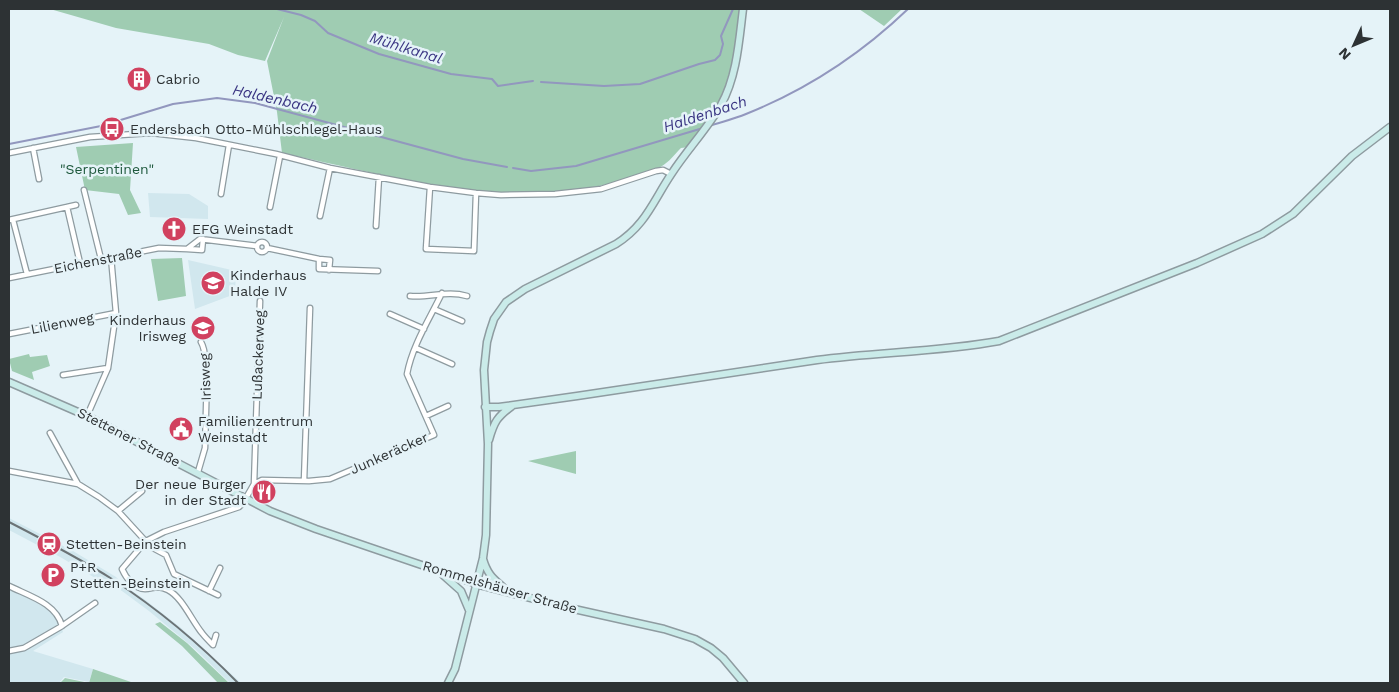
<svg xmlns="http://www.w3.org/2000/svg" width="1399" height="692" viewBox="0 0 1399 692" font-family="'Work Sans',sans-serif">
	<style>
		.built { fill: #d1e7ee }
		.green { fill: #9fccb2 }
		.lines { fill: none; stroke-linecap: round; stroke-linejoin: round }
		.stream { stroke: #9297be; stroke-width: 2 }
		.street-casing { stroke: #8e9ba0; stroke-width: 7 }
		.secondary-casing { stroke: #8e9ba0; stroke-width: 9 }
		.street { stroke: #fff; stroke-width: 4.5 }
		.secondary { stroke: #caebe9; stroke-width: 6 }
		.rail { stroke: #6b7376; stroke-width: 2 }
		.labels { text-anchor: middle; stroke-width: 5; stroke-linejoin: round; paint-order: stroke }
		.poi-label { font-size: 14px; fill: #2d3234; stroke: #e5f3f8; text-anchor: start }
		.park-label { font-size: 14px; fill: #1f593d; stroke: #e5f3f8 }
		.street-label { font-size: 14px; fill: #2d3234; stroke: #e5f3f8 }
		.water-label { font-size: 15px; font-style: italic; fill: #393482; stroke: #e5f3f8 }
	</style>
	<rect width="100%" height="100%" fill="#e5f3f8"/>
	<!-- built -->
	<path class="built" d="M148,193L189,194L208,206V219L150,217Z
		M188,260L236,271L235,294L195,309Z
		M9,518L73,551L116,577L118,579L117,581L144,599L180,627L241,683H230L195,649L149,611L122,591L114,586L110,587L62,558L9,530Z
		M9,588L57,614L63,632L33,651L93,669L89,682L64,677L59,683H9Z"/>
	<!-- green -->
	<path class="green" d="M50,9H282L286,10L285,9H742L736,51L720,103L689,147L681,148C675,154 669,162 662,166C651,173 635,177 623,180C511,213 392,176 282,153L277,112L267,61L284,17L265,61L238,55L209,44L116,28Z
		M859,9H902L884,26Z
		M133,143L130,190L141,213L128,215L119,194L85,190L76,147Z
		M182,258L186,296L158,301L151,259Z
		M29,354L30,357L47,355L50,366L32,372L34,380L12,371L9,359Z
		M576,451V474L528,461Z
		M160,622L187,643L229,683H218L182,646L155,624Z
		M93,669L131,682L137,683H60L65,678L89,683Z"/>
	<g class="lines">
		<!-- stream -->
		<path class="stream" d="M277,9L301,15L315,21L328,33L379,54L451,74L492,79L498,86L533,81
			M541,82L604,86L640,84L699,64L715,60L720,55L723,44L721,36L733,9
			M709,126C721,122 734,119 746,114C806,90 861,54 908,9
			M9,144L101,126L173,104L217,98L255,103L463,159L507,167
			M513,168L531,171L576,166L703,128"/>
		<defs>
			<path id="street" d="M33,148L39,179
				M9,153L90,137L151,133L196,138L276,154L330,168L430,187L476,193L501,195L555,194L601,189L656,171L663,170L671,174
				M430,187L426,249L474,251L476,193
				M84,190L101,259
				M221,194L229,145
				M67,207L80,263
				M270,207L280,156
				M320,216L330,168
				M9,220L76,205
				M13,220L27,274
				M376,226L379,177
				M257 247a5 5 0 1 1 10 0a5 5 0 1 1-10 0Z
				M267,248L319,259L330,260L329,270
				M187,249L202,250L203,239
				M319,259V269L378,271
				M9,278L159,248L187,249L200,239L257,246
				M410,296C430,298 447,290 467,296
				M434,309L462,321
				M390,314L424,329
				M9,334L116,313
				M416,348L452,364
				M63,375L108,368
				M87,416L108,368L116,313L111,257
				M426,416L448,406
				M50,433L78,484
				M9,471L78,484L99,497L118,511L151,547L166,555L174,574L218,595
				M198,472L205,448L207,374C204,363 207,352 201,342
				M304,481L310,308
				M254,484L262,480L309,481L330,479L434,435L407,374C412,346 430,318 442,293
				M118,511L142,491
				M9,586C29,596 56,603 62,626
				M209,591L220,568
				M216,635L213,645C209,641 205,637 202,633C192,621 182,597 168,590C157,585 155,588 145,589C134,589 126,578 122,569L146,541L164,532L239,507L243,503L254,484L260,301
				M9,651L24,648L62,626L95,603"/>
			<path id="secondary" d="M9,382L87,416L270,511L316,529L483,586L574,609L664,629L695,639L711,648L723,658L744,683
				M485,407H499L577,396L817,360C878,352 939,352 999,341L1197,263L1262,234L1293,214L1352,156L1390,127
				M489,440C494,422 497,417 512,406
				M483,559C488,577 496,580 508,592
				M443,575L461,591L469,610
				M448,683L455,669L483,558L486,535L488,444L484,370L487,342L490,331L494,319L506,302L525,289L616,244C646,225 653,201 672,173C687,150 707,129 721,105C737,76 739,41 743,9"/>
		</defs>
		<!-- street casing -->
		<use href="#street" class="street-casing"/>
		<!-- secondary casing -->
		<use href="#secondary" class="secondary-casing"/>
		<!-- street -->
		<use href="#street" class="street"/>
		<!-- secondary -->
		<use href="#secondary" class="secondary"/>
		<!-- rail -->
		<path class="rail" d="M9,522C44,540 79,558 112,579C158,609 200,644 238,683"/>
	</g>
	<!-- icons -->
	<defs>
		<symbol id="building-disc" viewBox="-11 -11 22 22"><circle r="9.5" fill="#d1415f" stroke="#e5f3f8"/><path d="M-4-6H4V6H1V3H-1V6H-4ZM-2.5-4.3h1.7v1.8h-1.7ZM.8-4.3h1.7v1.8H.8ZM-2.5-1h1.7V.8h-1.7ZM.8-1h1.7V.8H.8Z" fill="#fff"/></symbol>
		<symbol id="bus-disc" viewBox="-11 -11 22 22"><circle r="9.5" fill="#d1415f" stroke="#e5f3f8"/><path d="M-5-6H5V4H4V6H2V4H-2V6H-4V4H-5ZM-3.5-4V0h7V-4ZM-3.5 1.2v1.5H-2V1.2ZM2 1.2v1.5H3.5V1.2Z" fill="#fff"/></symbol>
		<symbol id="church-disc" viewBox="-11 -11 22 22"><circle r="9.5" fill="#d1415f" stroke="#e5f3f8"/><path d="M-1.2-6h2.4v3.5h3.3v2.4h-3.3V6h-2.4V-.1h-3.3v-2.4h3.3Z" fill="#fff"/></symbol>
		<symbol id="school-disc" viewBox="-11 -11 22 22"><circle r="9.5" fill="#d1415f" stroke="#e5f3f8"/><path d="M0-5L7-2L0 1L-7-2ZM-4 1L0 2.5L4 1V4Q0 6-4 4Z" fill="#fff"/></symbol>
		<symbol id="civic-disc" viewBox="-11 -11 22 22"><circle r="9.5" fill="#d1415f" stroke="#e5f3f8"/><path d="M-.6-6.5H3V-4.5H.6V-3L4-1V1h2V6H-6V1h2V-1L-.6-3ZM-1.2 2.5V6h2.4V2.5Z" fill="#fff"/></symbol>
		<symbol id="restaurant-disc" viewBox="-11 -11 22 22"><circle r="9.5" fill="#d1415f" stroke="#e5f3f8"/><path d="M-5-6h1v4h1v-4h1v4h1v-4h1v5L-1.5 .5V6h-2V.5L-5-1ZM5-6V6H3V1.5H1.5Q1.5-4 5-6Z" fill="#fff"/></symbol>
		<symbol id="station-disc" viewBox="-11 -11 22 22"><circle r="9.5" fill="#d1415f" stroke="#e5f3f8"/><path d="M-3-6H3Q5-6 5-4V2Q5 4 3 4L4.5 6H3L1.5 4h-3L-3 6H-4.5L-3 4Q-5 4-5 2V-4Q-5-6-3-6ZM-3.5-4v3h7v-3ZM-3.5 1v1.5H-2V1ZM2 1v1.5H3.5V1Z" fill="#fff"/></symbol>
		<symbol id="parking-disc" viewBox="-11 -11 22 22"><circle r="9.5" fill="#d1415f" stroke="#e5f3f8"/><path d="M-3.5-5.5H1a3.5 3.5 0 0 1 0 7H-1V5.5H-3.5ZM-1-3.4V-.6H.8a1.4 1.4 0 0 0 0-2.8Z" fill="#fff"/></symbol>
	</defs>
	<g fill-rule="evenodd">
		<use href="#building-disc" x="125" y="65" width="28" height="28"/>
		<use href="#bus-disc" x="98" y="115" width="28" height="28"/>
		<use href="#church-disc" x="160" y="215" width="28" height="28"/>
		<use href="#school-disc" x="199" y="269" width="28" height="28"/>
		<use href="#school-disc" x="189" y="314" width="28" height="28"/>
		<use href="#civic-disc" x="167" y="415" width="28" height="28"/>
		<use href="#restaurant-disc" x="250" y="478" width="28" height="28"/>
		<use href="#station-disc" x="35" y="530" width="28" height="28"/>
		<use href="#parking-disc" x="39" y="561" width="28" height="28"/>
	</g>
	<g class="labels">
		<!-- poi labels -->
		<g class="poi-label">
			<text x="156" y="84">Cabrio</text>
			<text x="130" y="134">Endersbach Otto-Mühlschlegel-Haus</text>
			<text x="192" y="234">EFG Weinstadt</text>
			<text x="230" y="280">Kinderhaus<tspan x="230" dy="16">Halde IV</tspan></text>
			<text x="186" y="325" text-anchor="end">Kinderhaus<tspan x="186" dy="16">Irisweg</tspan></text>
			<text x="198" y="426">Familienzentrum<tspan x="198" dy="16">Weinstadt</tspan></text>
			<text x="246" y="489" text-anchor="end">Der neue Burger<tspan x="246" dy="16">in der Stadt</tspan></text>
			<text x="66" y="549">Stetten-Beinstein</text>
			<text x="70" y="572">P+R<tspan x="70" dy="16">Stetten-Beinstein</tspan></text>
		</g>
		<!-- park labels -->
		<g class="park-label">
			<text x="107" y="174">"Serpentinen"</text>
		</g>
		<!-- street labels -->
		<g class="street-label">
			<text transform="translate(98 260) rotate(-11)" y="5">Eichenstraße</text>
			<text transform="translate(62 323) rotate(-11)" y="5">Lilienweg</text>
			<text transform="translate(258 355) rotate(-88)" y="5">Lußackerweg</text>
			<text transform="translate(205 377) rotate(-92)" y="5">Irisweg</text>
			<text transform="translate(129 437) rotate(27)" y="5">Stettener Straße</text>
			<text transform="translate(389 453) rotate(-24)" y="5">Junkeräcker</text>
			<text transform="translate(500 587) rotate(16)" y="5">Rommelshäuser Straße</text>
		</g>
		<!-- water labels -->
		<g class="water-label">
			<text transform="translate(406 48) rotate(17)" y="5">Mühlkanal</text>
			<text transform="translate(275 99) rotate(13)" y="5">Haldenbach</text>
			<text transform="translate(705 114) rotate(-18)" y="5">Haldenbach</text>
		</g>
	</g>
	<!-- border -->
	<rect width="1399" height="692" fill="none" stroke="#2d3234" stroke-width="20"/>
	<!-- north arrow -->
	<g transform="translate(1354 45) rotate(226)" stroke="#e5f3f8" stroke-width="4" paint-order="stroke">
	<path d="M0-4L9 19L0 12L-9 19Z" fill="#2d3234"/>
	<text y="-8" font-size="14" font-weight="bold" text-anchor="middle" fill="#2d3234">N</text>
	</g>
</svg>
